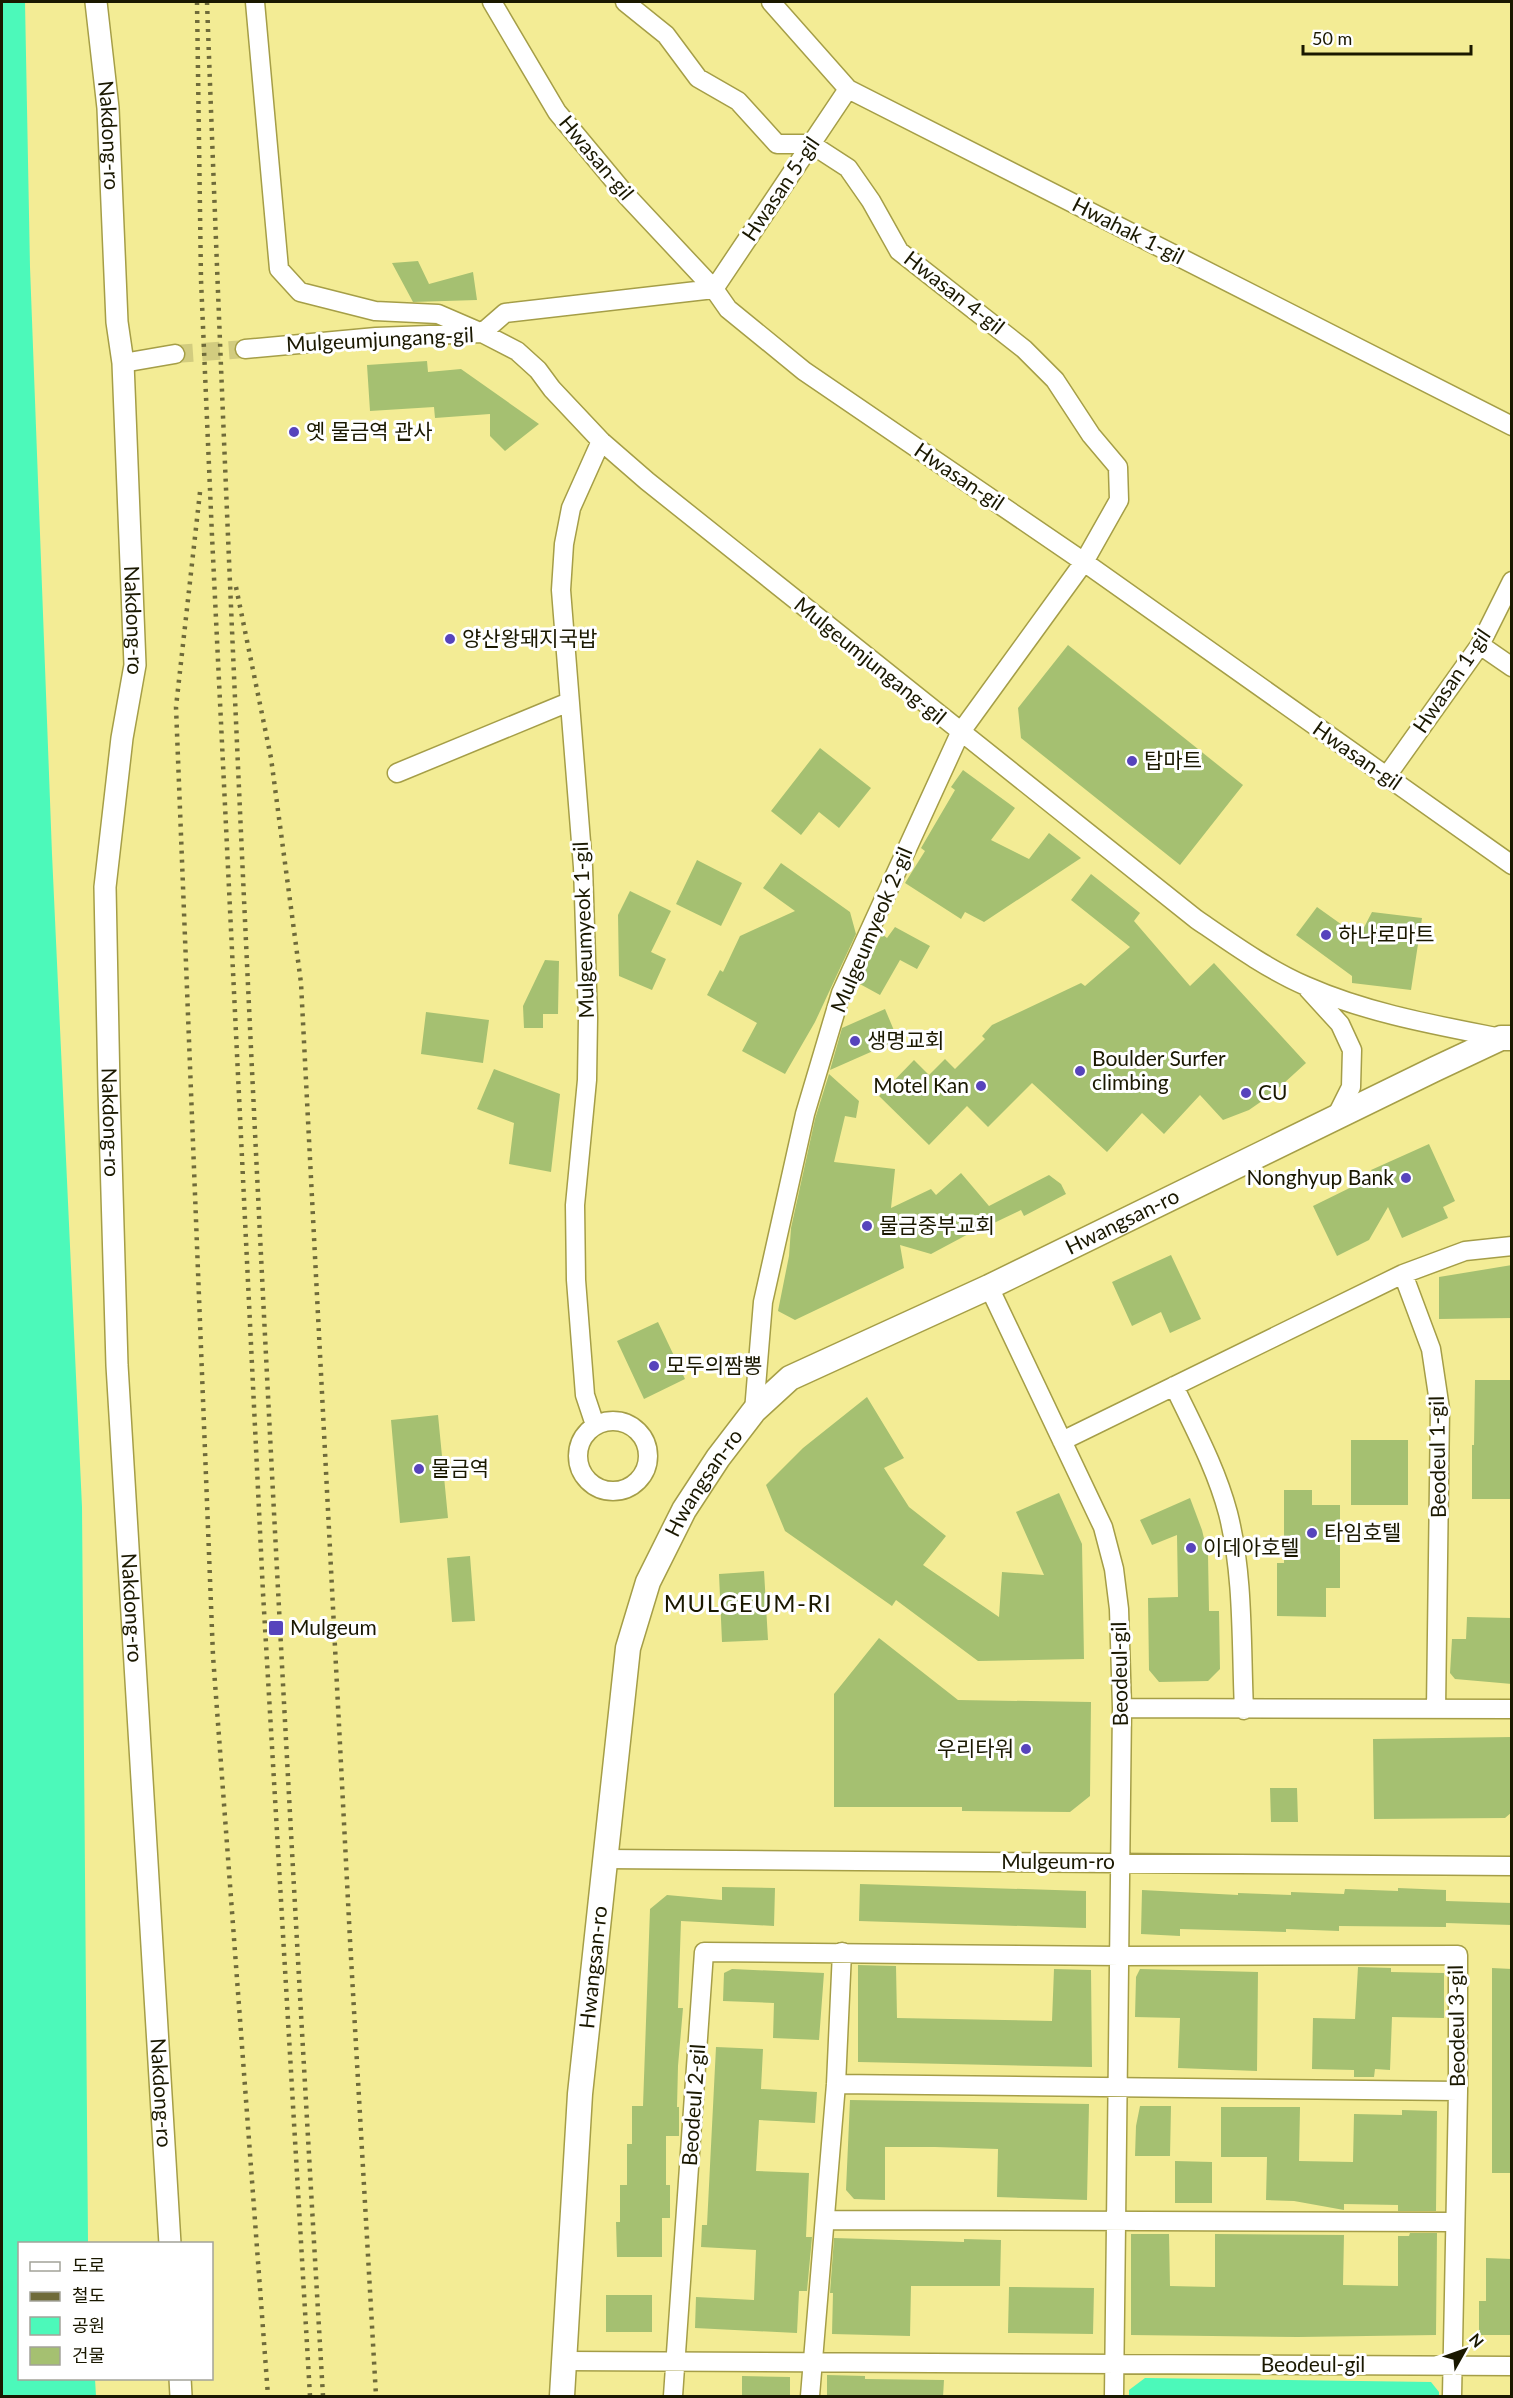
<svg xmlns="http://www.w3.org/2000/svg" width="1513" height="2398" viewBox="0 0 1513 2398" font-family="Lato,'Noto Sans KR',sans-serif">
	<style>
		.green { fill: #4cf9ba }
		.building { fill: #a5c071 }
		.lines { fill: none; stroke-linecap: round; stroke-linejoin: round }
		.minor-tunnel { stroke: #d2cc7f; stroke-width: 18; stroke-dasharray: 18 9; stroke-linecap: butt }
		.minor-casing { stroke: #a59e47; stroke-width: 21 }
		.tertiary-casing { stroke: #a59e47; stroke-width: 24 }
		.secondary-casing { stroke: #a59e47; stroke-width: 27 }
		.minor { stroke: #fff; stroke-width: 18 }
		.tertiary { stroke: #fff; stroke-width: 21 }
		.secondary { stroke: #fff; stroke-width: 24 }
		.rail { stroke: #6f6b3a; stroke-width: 4.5; stroke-dasharray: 3 6; stroke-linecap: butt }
		.poi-dot { fill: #5744bc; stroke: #fff; stroke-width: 2 }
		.labels { text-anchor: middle; stroke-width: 6; stroke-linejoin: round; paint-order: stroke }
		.street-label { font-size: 21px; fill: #1a1800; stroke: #fff }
		.poi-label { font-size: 21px; fill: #1a1800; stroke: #fff; text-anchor: start }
		.quarter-label { font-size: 24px; letter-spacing: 1.5px; fill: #1a1800; stroke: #fff }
	</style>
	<rect width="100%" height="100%" fill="#f3ec95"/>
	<!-- green -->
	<path class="green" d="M2,2H25L30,267L52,854L82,1507L88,2243L20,2244V2378L95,2379L96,2396H2Z
		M1145,2378L1431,2382L1439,2392V2396H1129V2390Z"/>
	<!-- building -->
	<path class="building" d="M418,261L429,284L473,272L477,300L413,302L392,263Z
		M427,361L428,372L461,369L539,424L505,451L490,436V414L435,418L434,407L370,411L367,365Z
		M1068,645L1243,785L1180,865L1021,738L1018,708Z
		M820,748L871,788L839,828L819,812L801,835L771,811Z
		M963,770L1015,808L991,840L1029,859L1049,833L1081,858L984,922L965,912L961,919L905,883L925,851L921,848L955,790L951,787Z
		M697,860L742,883L721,926L676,904Z
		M781,863L850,912L856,934L815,1022L785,1074L742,1051L757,1023L707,995L720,970L723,972L740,936L795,911L763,888Z
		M1091,874L1140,913L1134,921L1190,986L1214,963L1306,1063L1272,1094L1249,1110L1223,1120L1200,1095L1164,1134L1142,1113L1107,1152L1032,1083L988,1127L967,1106L929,1145L879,1096L914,1060L929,1075L945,1059L955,1069L985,1039L982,1036L992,1025L1081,983L1085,986L1130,947L1071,900Z
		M630,891L671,911L651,952L666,959L652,990L619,976L618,915Z
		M1317,907L1359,937L1372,912L1422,918L1411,990L1352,983V976L1296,935Z
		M895,927L930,946L917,969L900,960L880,995L858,983L882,934L887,938Z
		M545,960L559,961L558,1014H543V1028H524L523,1006Z
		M885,1009L898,1040L830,1070L842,1028Z
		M426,1012L489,1020L483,1063L421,1054Z
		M494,1069L560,1094L551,1172L509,1164L514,1123L477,1109Z
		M829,1074L859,1101L856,1118L845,1116L834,1162L895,1169L891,1208L931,1189L936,1195L961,1173L989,1206L1049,1175L1061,1184L1066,1194L1024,1216L1021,1210L975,1232L974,1231L931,1254L900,1245L904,1268L795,1320L778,1311L789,1256L791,1228L815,1119Z
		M1429,1144L1455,1201L1443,1207L1448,1218L1402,1238L1388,1207L1369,1240L1337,1256L1313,1206L1374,1176L1371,1170Z
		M1171,1255L1201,1319L1170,1333L1161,1312L1132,1326L1112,1282Z
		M1512,1265V1318L1439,1319V1277Z
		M658,1322L685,1379L644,1399L617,1341Z
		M1475,1380H1512V1499H1472V1445H1474Z
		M867,1397L904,1458L884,1468L909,1507L946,1536L923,1565L999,1617L1002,1572L1044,1575L1016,1512L1059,1493L1082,1544L1084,1659L978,1661L896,1600L892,1606L785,1531L766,1485L803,1448Z
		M438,1415L448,1518L400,1523L391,1420Z
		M1351,1440H1408V1505H1351Z
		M1284,1490H1312V1505H1340V1588H1326V1617L1277,1616V1563H1284Z
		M1190,1498L1202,1530L1208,1555L1209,1611H1219L1220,1669L1208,1681L1159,1682L1149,1670L1148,1598L1178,1597L1177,1535L1152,1545L1140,1520Z
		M470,1556L475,1621L452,1622L447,1558Z
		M764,1571L768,1640L722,1642L719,1574Z
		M1467,1617L1512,1618V1684L1455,1679L1450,1673L1452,1639H1466Z
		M879,1638L958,1700L1091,1702L1090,1796L1070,1812L962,1811V1807H834V1694Z
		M1512,1737V1812L1505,1818L1374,1819L1373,1739Z
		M1270,1788H1297L1298,1822H1271Z
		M860,1884L1086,1891V1928L859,1921Z
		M722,1887L775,1888L774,1926L681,1921L678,2008H683L678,2066L677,2107H679V2136H666V2185H670V2218H662V2257H617L616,2222H620V2185H627V2144H632V2106H643L650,1909L667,1895L722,1900Z
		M1398,1888L1446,1890V1901L1512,1903V1925L1446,1923V1927L1339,1926V1931L1286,1929V1932L1180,1929V1936L1141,1934L1142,1890L1238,1895V1893L1291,1895V1892L1344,1894L1345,1889L1398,1891Z
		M858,1965L896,1966L897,2018L1052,2021L1054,1969L1091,1970L1092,2067L858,2062Z
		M1358,1967L1391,1968V1972L1444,1973V2018L1392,2017L1390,2070L1375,2069L1374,2077H1354V2070L1312,2069L1313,2018L1355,2019Z
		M1492,1968L1512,1969V2173H1492Z
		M732,1969L824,1973L819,2040L773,2038L774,2003L723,2001L724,1973Z
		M1140,1969L1258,1972L1257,2071L1178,2068L1180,2018L1135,2017L1136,1977Z
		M716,2047L763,2049L761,2089L817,2092L815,2123L759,2120L756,2171L809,2173L806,2237H812L807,2291H799L797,2333L695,2328L696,2297L754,2300L756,2250L701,2247L702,2225H707Z
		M850,2100L1089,2104L1087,2200L997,2197L998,2149L935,2147H885V2200L854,2199L846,2190Z
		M1140,2106H1171L1170,2156H1135L1136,2126Z
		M1221,2107H1300L1299,2161L1353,2162L1354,2114L1402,2115V2110L1437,2111L1436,2211H1398V2205L1344,2204V2210L1294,2201L1266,2200L1267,2157H1221Z
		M1175,2161L1212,2162V2203H1175Z
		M1410,2233H1437L1436,2335L1298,2337L1131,2335V2234H1169L1170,2286L1215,2287V2234L1344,2235L1343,2285L1398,2286V2236H1409Z
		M834,2238L964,2242V2239L1001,2240L1000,2286H911L910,2336L832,2334L833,2293H830Z
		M1486,2258L1512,2259V2335H1479V2301H1486Z
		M1009,2287L1094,2288L1093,2334L1008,2333Z
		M606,2295H652V2332H606Z
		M827,2375L865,2376V2379L944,2380L943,2397H827Z
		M742,2376L790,2377V2397H742Z"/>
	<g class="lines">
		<!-- minor-tunnel -->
		<path class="minor-tunnel" d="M175,354L245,349"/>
		<defs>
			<path id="minor" d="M255,2L279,269L300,292L375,311L438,314L482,333L505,313L714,289
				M492,2L557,112L626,195L714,289L728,309L804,371L1084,562L1512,865
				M625,2L666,35L698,78L738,101L777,144H811L848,168L871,201L899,251L1024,349L1055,380L1091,435L1118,467L1119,500L1084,562L960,733L841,993L805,1114L763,1302L754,1411
				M771,2L848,89L1512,426
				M714,289L848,89
				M245,349L376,337L482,333L517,351L538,370L552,389L601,441L647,481L1196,919C1231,943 1267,969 1306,986C1367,1013 1435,1025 1501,1038
				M123,363L175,354
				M1480,645L1512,667
				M397,773L569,702
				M1386,777L1480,645L1512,581
				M1308,989L1340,1024L1352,1050L1351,1087L1336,1117
				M1403,1274L1431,1349L1440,1409L1436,1709
				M989,1287L1103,1527L1114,1569L1119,1609L1122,1708L1114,2396
				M1174,1386C1194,1428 1216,1468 1228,1513C1244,1576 1241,1645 1244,1710
				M578 1456a35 35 0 1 1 70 0a35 35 0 1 1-70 0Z
				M595,1425L585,1395L576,1280L575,1205L587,1080L588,1018L583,867L561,590L564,544L571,508L601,441
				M1062,1441L1403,1274L1465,1251L1512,1246
				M1122,1708L1512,1709
				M605,1859L1512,1866
				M836,2084L1458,2091
				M825,2220L1455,2222
				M564,2361L1512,2366
				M673,2396L704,1952L1120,1956L1458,1955V2091L1452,2396
				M810,2396L836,2084L842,1952"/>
			<g id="tertiary">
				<path id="s1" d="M96,2L108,108L117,322L123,363L135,665L122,738L105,887L109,1089L117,1365L170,2244"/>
				<path d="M180,2378L181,2396"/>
			</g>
			<g id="secondary">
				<path id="s2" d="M562,2396L580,2094L628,1648L648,1582L684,1510L718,1458L754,1411L790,1378L989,1287L1435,1069L1501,1038H1512"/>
			</g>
		</defs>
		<!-- minor casing -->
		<use href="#minor" class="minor-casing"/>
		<!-- tertiary casing -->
		<use href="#tertiary" class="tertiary-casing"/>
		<!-- secondary casing -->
		<use href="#secondary" class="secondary-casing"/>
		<!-- minor -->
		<use href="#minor" class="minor"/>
		<!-- tertiary -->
		<use href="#tertiary" class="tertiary"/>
		<!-- secondary -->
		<use href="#secondary" class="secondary"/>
		<!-- rail -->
		<path class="rail" d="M197,2L201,280L212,536L263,1593L310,2396
			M207,2C236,800 276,1599 323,2396
			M200,492L176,707L213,1656L268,2396
			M236,587L271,758L301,983L350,1940L376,2396"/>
	</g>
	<!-- markers -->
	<g class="poi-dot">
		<circle cx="294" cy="432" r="6"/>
		<circle cx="450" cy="639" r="6"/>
		<circle cx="1132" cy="761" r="6"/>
		<circle cx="1326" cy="935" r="6"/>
		<circle cx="855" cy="1041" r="6"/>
		<circle cx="1080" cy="1071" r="6"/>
		<circle cx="981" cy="1086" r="6"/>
		<circle cx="1246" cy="1093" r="6"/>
		<circle cx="1406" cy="1178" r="6"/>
		<circle cx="867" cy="1226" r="6"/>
		<circle cx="654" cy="1366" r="6"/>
		<circle cx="419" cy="1469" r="6"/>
		<circle cx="1312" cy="1533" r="6"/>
		<circle cx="1191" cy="1548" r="6"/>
		<rect x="268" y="1620" width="16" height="16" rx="3"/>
		<circle cx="1026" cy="1749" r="6"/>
	</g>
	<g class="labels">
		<!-- street labels -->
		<g class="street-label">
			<text dy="7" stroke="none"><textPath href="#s1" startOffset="134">Nakdong-ro</textPath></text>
			<text transform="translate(596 158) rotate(50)" y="7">Hwasan-gil</text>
			<text transform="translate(781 189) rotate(-56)" y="7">Hwasan 5-gil</text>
			<text transform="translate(1128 231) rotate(27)" y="7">Hwahak 1-gil</text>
			<text transform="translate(954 293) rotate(38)" y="7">Hwasan 4-gil</text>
			<text transform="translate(380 340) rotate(-3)" y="7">Mulgeumjungang-gil</text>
			<text transform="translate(959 477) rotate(34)" y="7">Hwasan-gil</text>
			<text dy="7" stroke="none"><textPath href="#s1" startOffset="620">Nakdong-ro</textPath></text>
			<text transform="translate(870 661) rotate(39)" y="7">Mulgeumjungang-gil</text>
			<text transform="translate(1452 681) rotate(-56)" y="7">Hwasan 1-gil</text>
			<text transform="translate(1357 756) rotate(35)" y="7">Hwasan-gil</text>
			<text transform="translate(584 930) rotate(-92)" y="7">Mulgeumyeok 1-gil</text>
			<text transform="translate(872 930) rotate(-67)" y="7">Mulgeumyeok 2-gil</text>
			<text dy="7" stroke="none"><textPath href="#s1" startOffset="1124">Nakdong-ro</textPath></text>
			<text dy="7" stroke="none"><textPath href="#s2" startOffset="1438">Hwangsan-ro</textPath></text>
			<text transform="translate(1438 1457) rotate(-91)" y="7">Beodeul 1-gil</text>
			<text dy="7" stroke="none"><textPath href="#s2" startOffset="934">Hwangsan-ro</textPath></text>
			<text dy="7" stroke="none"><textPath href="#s1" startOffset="1610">Nakdong-ro</textPath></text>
			<text transform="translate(1120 1674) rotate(-91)" y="7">Beodeul-gil</text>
			<text x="1058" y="1869">Mulgeum-ro</text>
			<text dy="7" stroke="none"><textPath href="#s2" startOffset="430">Hwangsan-ro</textPath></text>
			<text transform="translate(1457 2026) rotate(-91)" y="7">Beodeul 3-gil</text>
			<text dy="7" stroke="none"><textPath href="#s1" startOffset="2096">Nakdong-ro</textPath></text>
			<text transform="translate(694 2105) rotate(-86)" y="7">Beodeul 2-gil</text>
			<text x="1313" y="2372">Beodeul-gil</text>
		</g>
		<!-- poi labels -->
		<g class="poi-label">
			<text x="306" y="439">옛 물금역 관사</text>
			<text x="462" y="646">양산왕돼지국밥</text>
			<text x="1144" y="768">탑마트</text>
			<text x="1338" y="942">하나로마트</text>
			<text x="867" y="1048">생명교회</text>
			<text x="1092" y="1066">Boulder Surfer<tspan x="1092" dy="24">climbing</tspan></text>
			<text x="969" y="1093" text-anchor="end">Motel Kan</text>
			<text x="1258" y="1100">CU</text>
			<text x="1394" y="1185" text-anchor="end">Nonghyup Bank</text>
			<text x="879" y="1233">물금중부교회</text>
			<text x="666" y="1373">모두의짬뽕</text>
			<text x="431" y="1476">물금역</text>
			<text x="1324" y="1540">타임호텔</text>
			<text x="1203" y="1555">이데아호텔</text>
			<text x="290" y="1635">Mulgeum</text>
			<text x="1014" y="1756" text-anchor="end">우리타워</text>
		</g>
		<!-- quarter labels -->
		<g class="quarter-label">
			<text x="748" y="1612">MULGEUM-RI</text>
		</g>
	</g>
	<!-- border -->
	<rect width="1513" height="2398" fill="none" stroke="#1a1800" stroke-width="6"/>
	<!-- legend -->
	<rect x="18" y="2242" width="195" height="138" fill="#ffffff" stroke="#a3a399" stroke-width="1.5"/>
	<rect x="30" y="2262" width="30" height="9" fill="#ffffff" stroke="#a3a399" stroke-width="1.5"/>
	<text x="72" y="2272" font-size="18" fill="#1a1800">도로</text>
	<rect x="30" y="2292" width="30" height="9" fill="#6f6b3a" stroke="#a3a399" stroke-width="1.5"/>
	<text x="72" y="2302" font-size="18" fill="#1a1800">철도</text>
	<rect x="30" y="2317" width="30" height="18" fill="#4cf9ba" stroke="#a3a399" stroke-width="1.5"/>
	<text x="72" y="2332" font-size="18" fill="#1a1800">공원</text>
	<rect x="30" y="2347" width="30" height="18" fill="#a5c071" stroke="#a3a399" stroke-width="1.5"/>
	<text x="72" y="2362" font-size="18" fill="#1a1800">건물</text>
	<!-- north arrow -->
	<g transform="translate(1465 2350) rotate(50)" stroke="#ffffff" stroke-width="4.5" paint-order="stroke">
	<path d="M0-4.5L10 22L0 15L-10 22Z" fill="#1a1800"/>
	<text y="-9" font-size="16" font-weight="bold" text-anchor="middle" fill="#1a1800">N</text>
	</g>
	<!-- scale -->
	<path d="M1303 45v9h168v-9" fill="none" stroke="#1a1800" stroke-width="3"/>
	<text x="1312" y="45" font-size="18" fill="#1a1800" stroke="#ffffff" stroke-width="4.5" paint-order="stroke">50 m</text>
</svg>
